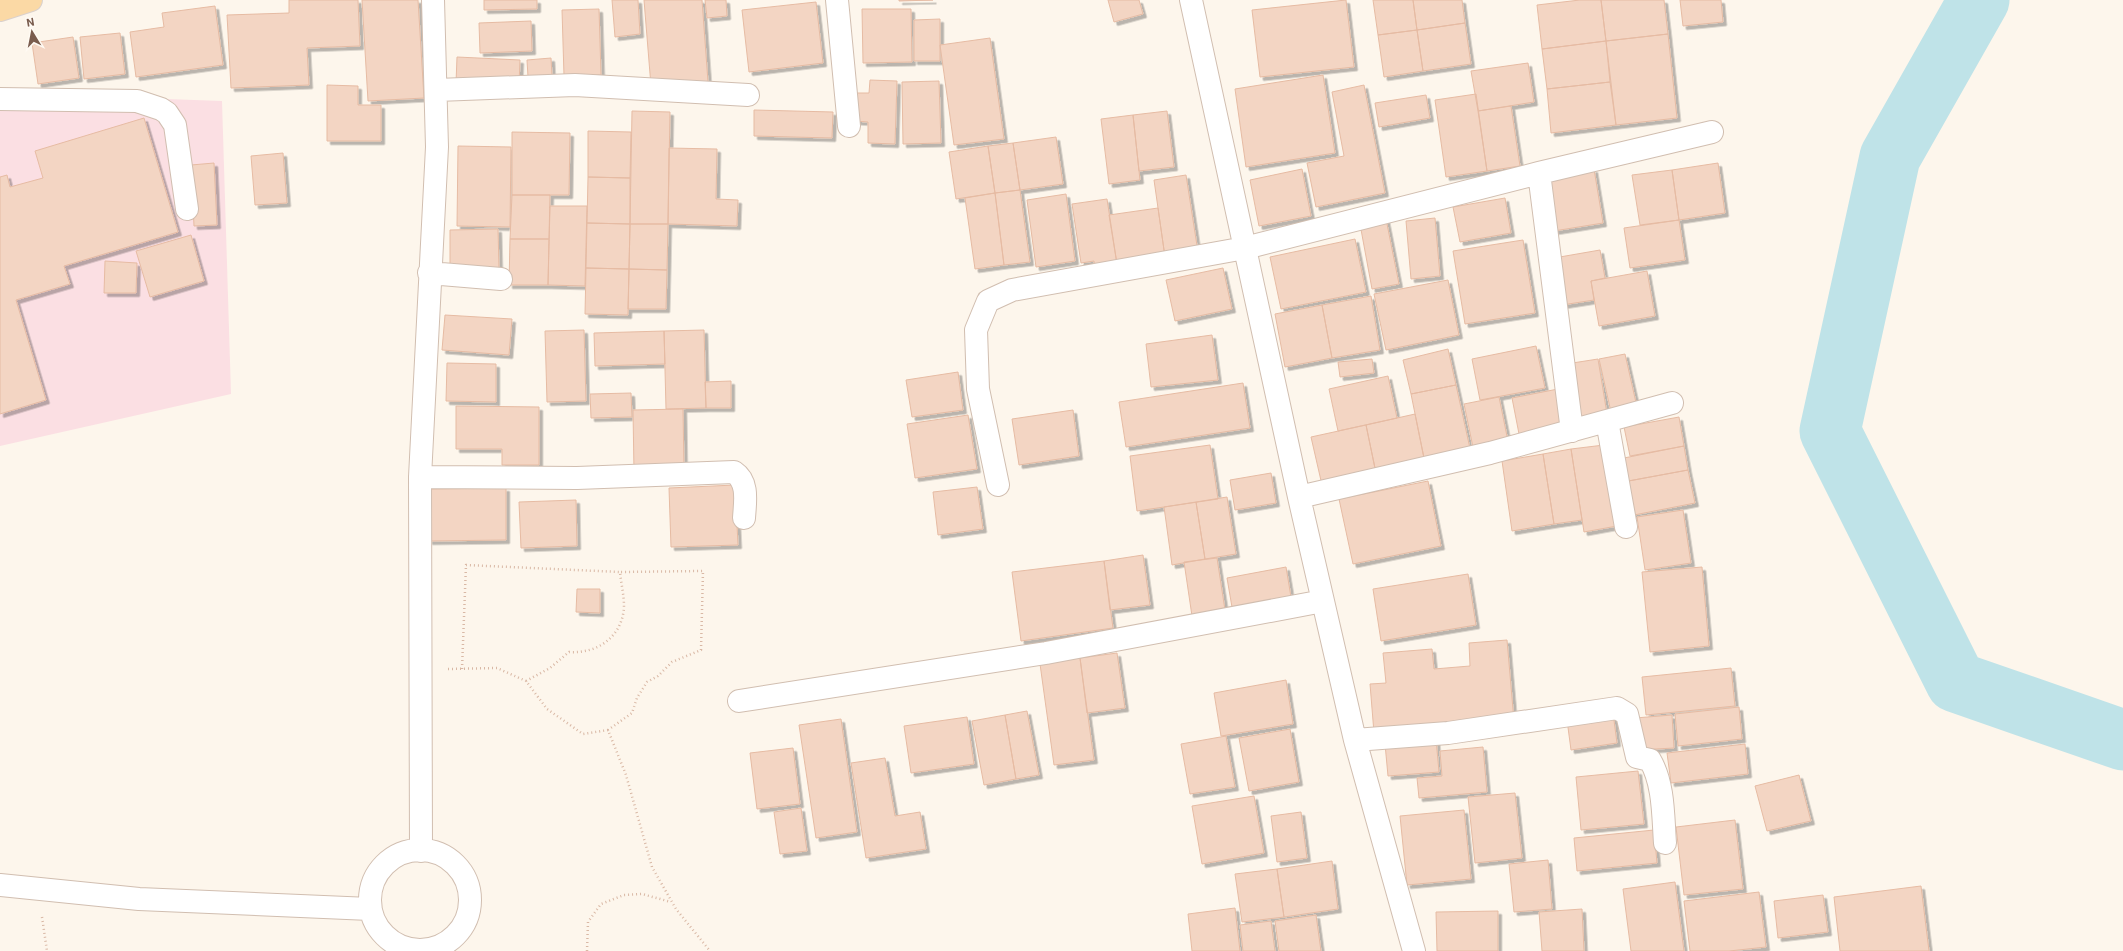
<svg xmlns="http://www.w3.org/2000/svg" width="2123" height="951" viewBox="0 0 2123 951" font-family="Roboto,sans-serif">
	<style>
		.medical { fill: #fbdfe3 }
		.lines { fill: none; stroke-linecap: round; stroke-linejoin: round }
		.river { stroke: #bfe3e8; stroke-width: 61 }
		.building { fill: #f3d5c3; stroke: #e6bba3; filter: url(#shadow) }
		.minor-casing { stroke: #d1beb0; stroke-width: 24 }
		.major-casing { stroke: #dad1cd; stroke-width: 24 }
		.path { stroke: #d9b8a5; stroke-width: 2.5; stroke-dasharray: 1 3; stroke-linecap: butt }
		.minor { stroke: #fff; stroke-width: 22 }
		.major { stroke: #fbd9a5; stroke-width: 22 }
	</style>
	<defs>
		<filter id="shadow"><feDropShadow dx="3.5" dy="3.5" stdDeviation="0" flood-color="#0004"/></filter>
	</defs>
	<rect width="100%" height="100%" fill="#fdf6ec"/>
	<!-- medical -->
	<path class="medical" d="M0,93L222,101L231,394L0,446Z"/>
	<g class="lines">
		<!-- river -->
		<path class="river" d="M1979,0L1890,157L1830,431L1956,682L2123,740"/>
	</g>
	<!-- building -->
	<path class="building" d="M289,0H358L360,46L307,48L309,85L231,88L227,15L289,13Z
		M362,0H418L424,98L368,101Z
		M484,0H537V9L484,10Z
		M612,0H638L640,34L615,37Z
		M644,0H702L708,82L651,86Z
		M705,0H726L727,16L707,18Z
		M899,0H933L899,1Z
		M1108,0H1139L1143,14L1114,22Z
		M1346,0L1354,67L1260,77L1252,10Z
		M1373,0H1413L1417,30L1378,35Z
		M1413,0H1462L1465,23L1417,30Z
		M1580,0H1601L1606,41L1542,49L1537,5Z
		M1601,0H1664L1668,34L1606,41Z
		M1680,0H1721L1723,22L1683,26Z
		M816,2L823,63L749,72L742,10Z
		M215,6L223,65L136,77L130,32L164,27L162,13Z
		M599,9L601,75L564,76L562,10Z
		M862,9H911L912,62L863,63Z
		M940,19V61H914V20Z
		M531,21L532,51L480,53L479,23Z
		M1465,23L1471,64L1423,71L1417,30Z
		M1417,30L1423,71L1384,77L1378,35Z
		M120,33L125,74L84,79L80,37Z
		M1668,34L1677,118L1616,125L1606,41Z
		M73,37L79,78L38,84L32,43Z
		M990,38L1004,139L954,145L940,45Z
		M1606,41L1610,82L1547,89L1542,49Z
		M457,57L520,60L519,85L456,83Z
		M551,58L552,76L528,77L527,60Z
		M1528,63L1534,102L1478,111L1471,71Z
		M1323,75L1335,153L1246,167L1235,89Z
		M870,80L897,81L895,144L868,143V122L855,121L856,93H869Z
		M939,81L941,143L903,144L902,82Z
		M1610,82L1616,125L1551,133L1547,89Z
		M327,85L358,86V105H381V141H327Z
		M1364,85L1385,193L1316,207L1307,163L1344,156L1332,92Z
		M1476,94L1487,171L1446,177L1435,100Z
		M1426,95L1430,118L1379,127L1375,103Z
		M1511,106L1520,166L1487,171L1478,111Z
		M754,110L833,112L832,138L754,136Z
		M632,111L670,112L668,224H630Z
		M1167,111L1174,167L1139,171L1133,115Z
		M1133,115L1140,180L1109,184L1101,119Z
		M144,118L178,232L64,266L70,284L16,300L46,400L0,414V177L7,175L10,187L43,178L35,151Z
		M588,131L631,132L630,178L588,177Z
		M512,132L570,133L569,195H512Z
		M1056,137L1063,184L1020,190L1013,143Z
		M1013,143L1020,190L995,193L988,146Z
		M458,146L511,147L510,227L457,226Z
		M988,146L995,193L956,199L949,152Z
		M669,148L717,149L716,199L738,200L737,226L668,224Z
		M283,153L287,203L255,205L251,156Z
		M214,163L217,225L194,226L191,165Z
		M1718,163L1725,213L1679,220L1672,170Z
		M1302,169L1311,216L1259,226L1250,180Z
		M1594,169L1603,223L1554,231L1545,177Z
		M1672,170L1679,220L1640,225L1632,175Z
		M1186,175L1198,252L1165,257L1154,180Z
		M588,177L630,178V224L587,223Z
		M1020,190L1030,262L1004,265L995,193Z
		M995,193L1004,265L975,269L965,198Z
		M1066,194L1075,261L1036,267L1027,200Z
		M512,195H550L549,239H510Z
		M1505,198L1511,233L1460,242L1453,207Z
		M1107,199L1117,264L1095,268L1094,261L1081,263L1072,204Z
		M550,206H587L585,286L548,285Z
		M1158,208L1165,257L1117,264L1109,215Z
		M1435,218L1440,276L1411,279L1406,221Z
		M1386,219L1399,284L1372,289L1360,224Z
		M1679,220L1685,260L1630,268L1624,228Z
		M587,223L630,224L629,269L586,268Z
		M630,224H668L667,270L629,269Z
		M498,229L499,268L450,269V230Z
		M191,235L204,281L150,297L136,251Z
		M510,239H549L548,285H509Z
		M1355,239L1366,292L1281,309L1270,257Z
		M1523,240L1535,313L1465,324L1453,251Z
		M1600,250L1605,278L1591,281L1594,300L1562,305L1554,258Z
		M105,261L137,263L136,293H104Z
		M586,268L629,269L628,315L585,314Z
		M1223,268L1232,309L1175,321L1166,280Z
		M629,269L667,270L666,309H628Z
		M1647,271L1655,316L1599,326L1591,281Z
		M1448,280L1459,335L1386,350L1374,294Z
		M1371,296L1380,350L1332,358L1322,305Z
		M1322,305L1332,358L1285,367L1275,314Z
		M445,315L512,319L509,355L442,350Z
		M584,330L586,401L547,402L545,331Z
		M704,330L706,408L666,409L664,331Z
		M664,331L665,364L595,366L594,333Z
		M1212,335L1218,380L1151,387L1146,344Z
		M1536,346L1545,388L1480,400L1472,359Z
		M1448,349L1456,385L1411,394L1403,360Z
		M1625,354L1637,407L1611,412L1599,359Z
		M1372,359L1374,373L1340,377L1338,362Z
		M1598,359L1608,420L1576,425L1566,364Z
		M447,363L496,364V402L446,401Z
		M958,372L963,410L912,417L906,380Z
		M1388,376L1397,418L1338,431L1329,389Z
		M731,381V408H706L705,382Z
		M1243,383L1250,428L1126,447L1119,402Z
		M1456,385L1471,453L1425,463L1411,394Z
		M1558,389L1566,429L1520,439L1512,398Z
		M631,393L632,417L591,418L590,394Z
		M1499,397L1509,446L1474,452L1464,404Z
		M456,406L539,407V465H502V449H456Z
		M683,409L684,471L634,473L633,410Z
		M1073,410L1079,456L1019,465L1012,419Z
		M1415,414L1425,463L1376,473L1366,425Z
		M968,415L977,469L915,478L907,424Z
		M1679,417L1684,446L1630,456L1624,427Z
		M1366,425L1376,473L1322,485L1311,437Z
		M1210,445L1218,499L1137,511L1130,456Z
		M1604,445L1617,526L1584,532L1571,449Z
		M1684,446L1688,470L1623,482L1619,459Z
		M1571,449L1582,520L1554,524L1543,454Z
		M1543,454L1554,524L1512,531L1502,461Z
		M1688,470L1695,503L1629,516L1623,482Z
		M1271,473L1276,503L1235,510L1230,480Z
		M1428,481L1441,546L1353,564L1339,499Z
		M735,485L738,545L671,547L669,488Z
		M977,487L983,529L938,535L933,492Z
		M506,488V540L429,541L428,489Z
		M1227,497L1236,554L1205,559L1196,502Z
		M576,500L577,546L521,548L519,502Z
		M1196,502L1205,559L1172,565L1164,507Z
		M1683,510L1691,563L1645,570L1637,517Z
		M1143,555L1150,605L1110,610L1104,561Z
		M1217,558L1225,610L1192,616L1184,562Z
		M1104,561L1113,628L1021,641L1012,572Z
		M1286,567L1292,603L1233,613L1227,578Z
		M1702,567L1709,646L1650,652L1642,572Z
		M1468,574L1476,625L1381,641L1373,589Z
		M577,589H600V613L576,612Z
		M1507,640L1514,721L1374,733L1370,684L1386,683L1383,653L1432,649L1434,669L1470,666L1469,643Z
		M1117,653L1125,708L1087,713L1080,658Z
		M1080,658L1094,760L1054,765L1040,664Z
		M1731,668L1735,706L1646,715L1642,677Z
		M1286,680L1293,724L1221,736L1214,693Z
		M1739,707L1742,739L1678,746L1675,714Z
		M1027,711L1039,775L1016,779L1005,715Z
		M1613,713L1617,743L1571,750L1567,720Z
		M1005,715L1016,779L984,785L972,721Z
		M1672,715L1674,748L1638,750L1635,718Z
		M967,717L974,764L911,773L904,726Z
		M841,719L857,832L816,838L799,725Z
		M1290,729L1299,782L1249,791L1239,738Z
		M1226,736L1235,787L1190,794L1181,744Z
		M1436,739L1439,772L1388,776L1385,744Z
		M1745,744L1748,774L1671,783L1667,753Z
		M1483,747L1487,792L1419,798L1417,778L1442,776L1440,751Z
		M793,748L800,804L757,809L750,753Z
		M885,758L895,816L920,812L926,849L866,858L851,763Z
		M1638,771L1644,824L1581,830L1576,777Z
		M1799,775L1811,821L1767,831L1755,786Z
		M1515,793L1522,858L1475,863L1468,797Z
		M1254,796L1264,853L1202,864L1192,806Z
		M801,808L807,851L780,854L774,812Z
		M1464,810L1471,879L1407,885L1400,816Z
		M1301,812L1307,858L1277,862L1271,816Z
		M1735,820L1743,889L1684,895L1676,827Z
		M1654,830L1657,863L1577,871L1574,838Z
		M1548,860L1552,909L1514,912L1509,864Z
		M1332,861L1338,909L1284,917L1277,869Z
		M1277,869L1284,917L1242,922L1235,874Z
		M1675,882L1684,951H1631L1623,889Z
		M1921,886L1929,951H1840L1834,897Z
		M1759,892L1766,947L1729,951H1690L1684,901Z
		M1823,895L1828,932L1778,938L1774,901Z
		M1235,908L1240,951H1192L1188,914Z
		M1582,909L1584,951H1542L1539,912Z
		M1498,911V951H1437L1436,912Z
		M1316,915L1321,951H1279L1275,921Z
		M1271,921L1275,951H1243L1240,925Z"/>
	<g class="lines">
		<defs>
			<path id="minor" d="M433,0L437,147L420,477L577,478L734,472C749,482 745,502 744,518
				M837,0L849,126
				M1191,0L1299,497L1355,740L1414,951
				M437,90L575,85L748,95
				M0,99L137,101L161,109L167,113L175,125L187,209
				M1539,173L1572,431
				M429,273L501,279
				M1607,421L1626,527
				M420,477L421,851
				M998,485L978,389L976,330L988,301L1012,290L1245,248L1539,173L1712,132
				M1299,497L1490,453L1672,403
				M739,701L1046,653L1323,601
				M1355,740L1448,733L1617,708L1627,714L1637,757L1650,760C1664,784 1663,816 1665,843
				M370 900a50 50 0 1 1 100 0a50 50 0 1 1-100 0Z
				M0,885L139,899L370,909"/>
			<path id="major" d="M0,10L31,0"/>
		</defs>
		<!-- minor casing -->
		<use href="#minor" class="minor-casing"/>
		<!-- major casing -->
		<use href="#major" class="major-casing"/>
		<!-- path -->
		<path class="path" d="M448,669L497,668L526,681L547,709L583,734L608,730L626,775L652,867L676,909L710,951
			M462,669L466,565L620,572
			M526,681L550,668L569,652C598,654 623,636 624,606C624,595 621,583 620,572L703,571L701,650L672,662L658,676L647,682L637,698L632,713L608,730
			M42,917L47,951
			M587,951L588,922L601,904L624,895L642,894L671,902"/>
		<!-- minor -->
		<use href="#minor" class="minor"/>
		<!-- major -->
		<use href="#major" class="major"/>
	</g>
	<!-- north arrow -->
	<g transform="translate(32 32) rotate(350)" stroke="#fffaf3" stroke-width="3" paint-order="stroke">
	<path d="M0-3L7 15L0 10L-7 15Z" fill="#7a5c4d"/>
	<text y="-6" font-size="11" font-weight="bold" text-anchor="middle" fill="#7a5c4d">N</text>
	</g>
</svg>
